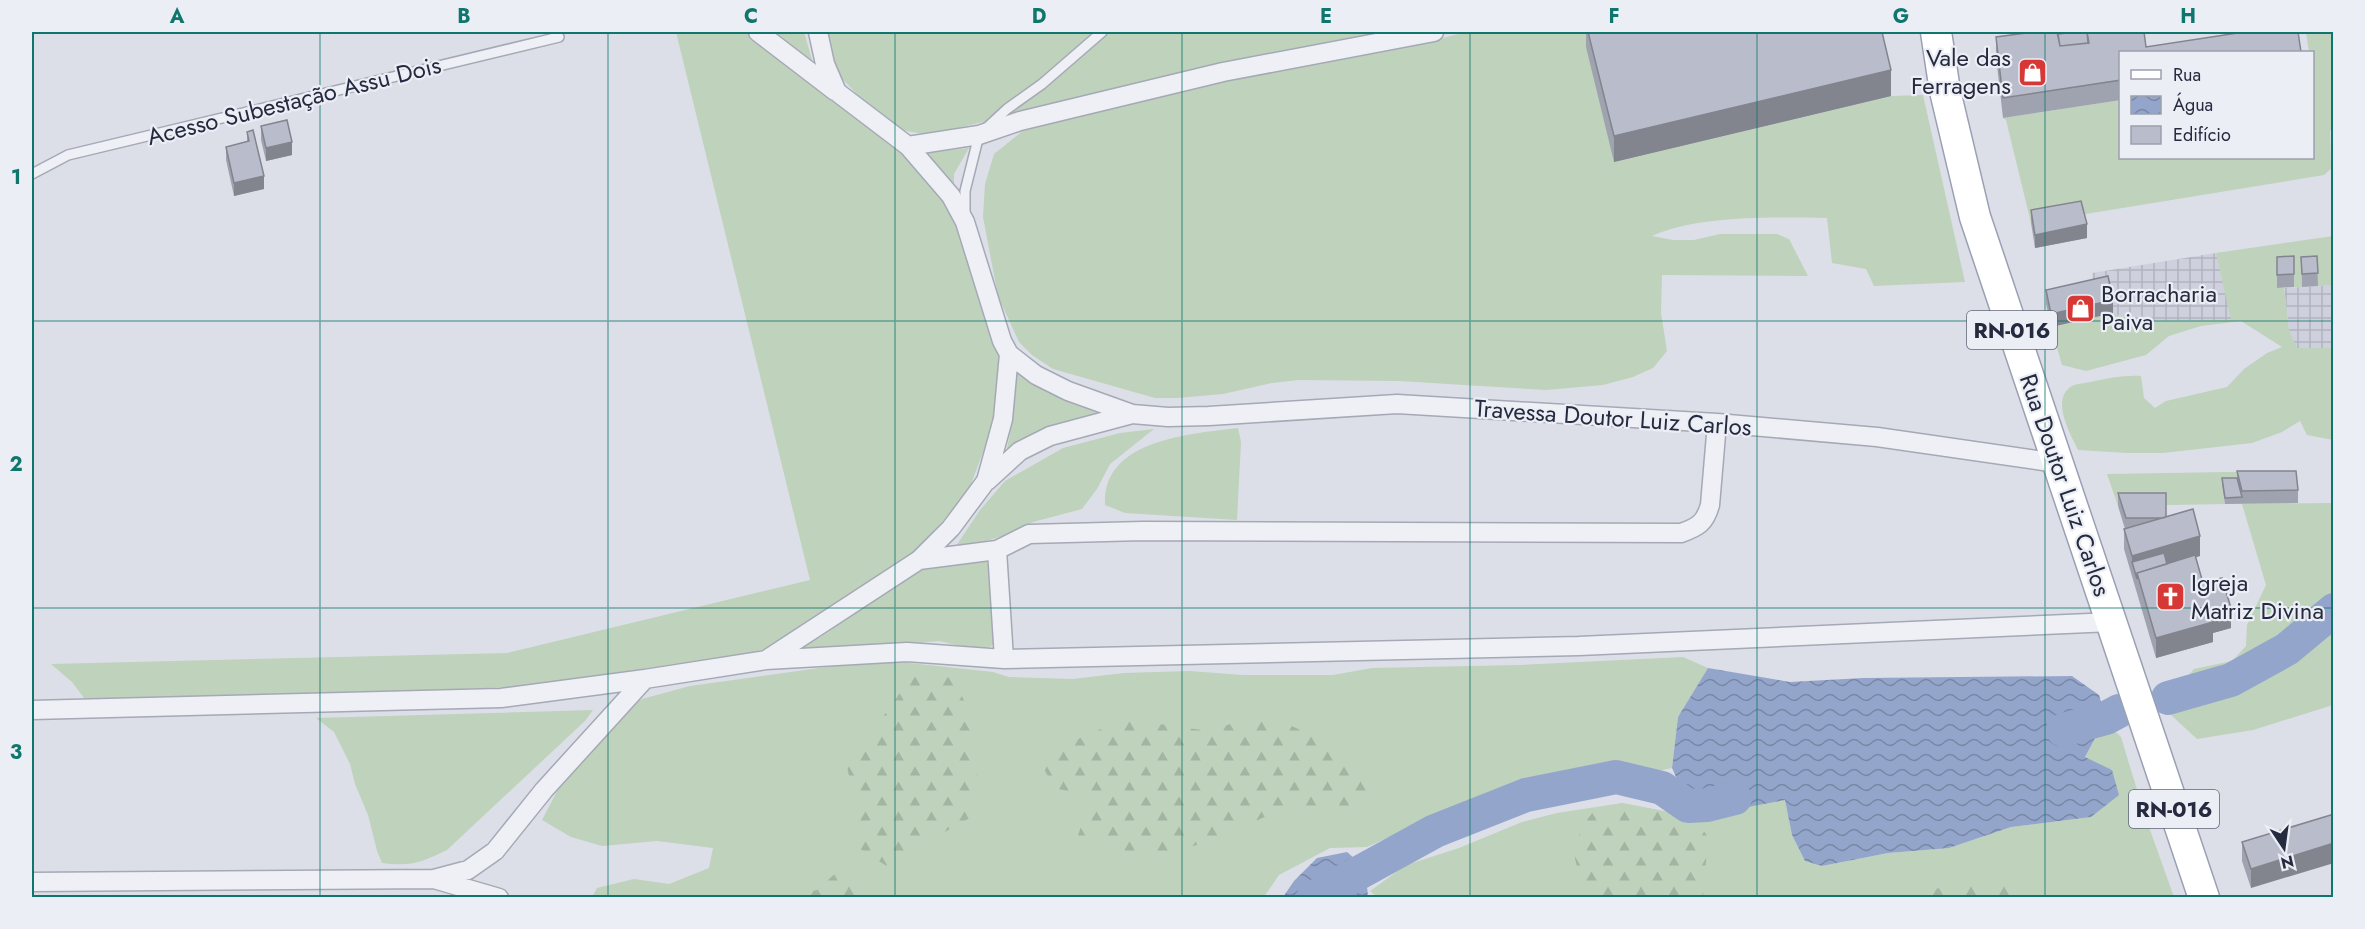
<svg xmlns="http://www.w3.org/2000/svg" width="2365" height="929" viewBox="0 0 2365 929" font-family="Jost,sans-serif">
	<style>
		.industrial { fill: url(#industrial-grid) }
		.grass { fill: #bed2bc }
		.forest { fill: url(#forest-firs) }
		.water { fill: url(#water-waves) }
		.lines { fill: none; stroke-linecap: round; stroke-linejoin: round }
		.river { stroke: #94a5cb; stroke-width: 34 }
		.service-casing { stroke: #a5a9b5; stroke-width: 12 }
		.minor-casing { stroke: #a5a9b5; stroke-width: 21 }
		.primary-casing { stroke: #9aa0b4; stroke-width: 33 }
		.service { stroke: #eff0f6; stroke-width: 9 }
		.minor { stroke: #eff0f6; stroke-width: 18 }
		.primary { stroke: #fff; stroke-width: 30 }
		.wall { fill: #9fa3af }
		.shaded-wall { fill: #82848e }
		.building { fill: #b9bdcb; stroke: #82848e; stroke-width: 1.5 }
		.grid { fill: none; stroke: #0f766e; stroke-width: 1.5; stroke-opacity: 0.55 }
		.labels { text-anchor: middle; stroke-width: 4.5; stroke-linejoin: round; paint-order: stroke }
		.shield { fill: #ebeef5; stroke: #606576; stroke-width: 1.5 }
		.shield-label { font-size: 22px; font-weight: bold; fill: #252a3f }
		.poi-label { font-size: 24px; fill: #252a3f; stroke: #ebeef5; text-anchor: start }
		.street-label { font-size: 24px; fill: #252a3f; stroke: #ebeef5 }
		.neatline { fill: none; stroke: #0f766e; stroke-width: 2 }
		.grid-label { font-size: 20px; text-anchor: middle; font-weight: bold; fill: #0f766e }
	</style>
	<defs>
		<pattern id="industrial-grid" width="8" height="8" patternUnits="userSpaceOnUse" patternTransform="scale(1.5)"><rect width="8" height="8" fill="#ced1dd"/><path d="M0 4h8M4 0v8" fill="none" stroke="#b1b4bf"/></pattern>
		<pattern id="forest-firs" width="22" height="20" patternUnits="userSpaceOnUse" patternTransform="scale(1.5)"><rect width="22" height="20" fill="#bed2bc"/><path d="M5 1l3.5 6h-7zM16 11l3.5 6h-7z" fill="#a3b4a3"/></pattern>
		<pattern id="water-waves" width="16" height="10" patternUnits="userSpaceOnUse" patternTransform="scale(1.5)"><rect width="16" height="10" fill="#94a5cb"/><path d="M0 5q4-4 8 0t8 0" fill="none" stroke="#7987a6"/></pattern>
	</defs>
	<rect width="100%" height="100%" fill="#dcdfe8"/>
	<!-- industrial -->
	<path class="industrial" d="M2216,253L2232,320L2132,321L2113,313L2108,290L2095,293L2092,273Z
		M2333,285V348L2297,349L2289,330L2284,288Z"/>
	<!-- grass -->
	<path class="grass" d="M676,32H750L913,157L956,214L996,346L1004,386L1000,406L967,495L909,557L885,570L834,605L762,650L726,658L510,687L96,704L84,698L72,682L51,664L507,653L810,580Z
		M766,32H804L814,67Z
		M823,32H1418L1024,112L928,135L897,129L872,110L833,69Z
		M1467,32H1650L1614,162L1891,96L1923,95L1965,282L1874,286L1866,269L1832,263L1827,218C1776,217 1697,215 1652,236L1673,240H1694L1720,234H1777L1789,239L1808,276L1662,275L1661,313L1667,351L1653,368L1633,377L1603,385L1546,390L1399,381L1299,380L1272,383L1223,394L1178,398H1155L1053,369L1032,355L1019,342L998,296L983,217L985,184L994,154L1024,130L1090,111L1227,80L1414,45Z
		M2306,32H2333V129L2330,131L2331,169L2324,175L2031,223L2006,120L2003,118L2120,100V158H2312V52H2309Z
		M969,148L954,174V190L939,167L924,153Z
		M2333,236V285L2318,286L2301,271L2302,287H2294L2277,271V288H2284L2289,330L2297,348H2333V440L2307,435L2300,421L2282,432L2252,443L2163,453H2127L2078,450C2070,433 2050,399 2072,386C2078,383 2088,383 2095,381C2110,378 2125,375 2141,376L2144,398L2155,408L2166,401L2227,387L2244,369L2267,353L2282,347L2241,321L2201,326L2169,336L2146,355L2086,371L2062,365L2051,327L2113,313L2132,321L2231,320L2216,253Z
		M1012,363L1073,402L1097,413L1037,431L1006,454C1012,423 1019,395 1012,363Z
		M1238,428L1241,442L1237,520L1125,513L1105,505C1102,439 1191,434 1238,428Z
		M1154,429L1110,464L1097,489L1082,509L1033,522L1002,536L977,544L956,546L980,510L1005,481L1063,448L1120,433Z
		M2294,471L2222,486L2225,504L2118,506L2107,474Z
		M2333,503V705L2253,730L2197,739L2171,715L2169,704L2180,685L2194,669L2232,661L2246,646L2247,625L2266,585L2242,504Z
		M985,558L990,569L995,643L990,647L973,649L939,641L785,655L821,637L918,570L942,563Z
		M1683,657L1708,668L1678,717L1672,768L1648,773L1595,765L1488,792L1367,847L1330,848L1279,875L1264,897H592L597,888L634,879L669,884L709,868L713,848L657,841L602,846L571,837L542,820L566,774L623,713L642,699L690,686L848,664L891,661L993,672L1009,677L1073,679L1124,673L1189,671L1243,675H1333L1372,668L1519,665Z
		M593,710L585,721L447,850C422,862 411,867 382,863L377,851L368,815L355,784L350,764L334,732L316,718Z
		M2105,721L2121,737L2145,816L2174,897L1378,898L1370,891L1406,865L1459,848L1522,822L1557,813L1622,803L1694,817L1785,799L1792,835L1805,861L1822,866L1888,853L1949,848L2011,827L2091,817L2085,757Z"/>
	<!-- forest -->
	<path class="forest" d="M915,672L952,678L972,715L977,783L975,815L934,838L891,869L859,848L862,831L845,759L862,746Z
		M1264,713C1291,726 1329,742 1352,761C1364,771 1370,788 1370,803L1346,813L1284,808L1225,835L1174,853L1137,856L1104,842L1077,838L1088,807L1081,794L1054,788L1043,767L1062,746L1124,719L1209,731Z
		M1622,803L1694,817L1708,837L1703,897H1584L1574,854L1581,828L1593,812Z
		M851,869L863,888L859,897H786L817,890L838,871Z
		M1974,883L2029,889L2033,897H1906L1914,892Z"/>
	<!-- water -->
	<path class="water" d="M1708,668L1790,682L1863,678L2072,676L2099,695L2106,718L2085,757L2112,770L2119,795L2091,817L2011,827L1949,848L1888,853L1822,866L1805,861L1792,835L1785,800L1694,817L1672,768L1678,717Z
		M1347,852C1362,864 1367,878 1368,897H1283L1294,881L1317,858Z"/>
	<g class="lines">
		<!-- river -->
		<path class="river" d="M2168,698L2231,680L2287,649L2334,610
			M2063,730L2106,718L2119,711
			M1313,898L1435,831L1526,795L1616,777L1662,788L1688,806L1707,805L1735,798"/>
		<defs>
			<path id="service" d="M32,174L68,155L559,37
				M965,212V191L979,135L1007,109L1042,84L1102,32"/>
			<path id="minor" d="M758,32L835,91
				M908,146L979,135L1020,121L1223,72L1434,32
				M1009,354L1036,375L1068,391L1132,414L1168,417L1209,416L1397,404L1717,423L1877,437L2057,463
				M987,481L1020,451L1050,436L1132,414
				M997,550L1004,659
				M919,560L997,550L1029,534L1143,531L1681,533C1698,527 1705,523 1710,505L1717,423
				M766,660L907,652L1004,659L1579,646L2112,622
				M32,710L501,698L645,679
				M434,879L468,870L495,851L544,790L645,679L766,660L919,560L951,528L986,481L1003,419L1009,354L1002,341L965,222L951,196L908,146L837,92L825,64L818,32
				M32,882L434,879L499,898"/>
			<path id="primary" d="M1936,32L1945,91L1975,217L2204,898"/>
		</defs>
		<!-- service casing -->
		<use href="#service" class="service-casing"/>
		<!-- minor casing -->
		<use href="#minor" class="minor-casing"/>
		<!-- primary casing -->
		<use href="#primary" class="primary-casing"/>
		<!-- service -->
		<use href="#service" class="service"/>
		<!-- minor -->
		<use href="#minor" class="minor"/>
		<!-- primary -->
		<use href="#primary" class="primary"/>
	</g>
	<!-- wall -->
	<path class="wall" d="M1586,32H1882L1891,96L1614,162L1586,47Z
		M2242,32H2298L2121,52V100L2003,118L1996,57V37L2146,47L2242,33Z
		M261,126L292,155L266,161L261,140Z
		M247,132L264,189L234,196L226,160V147L247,142Z
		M2031,210L2087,238L2035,248L2031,223Z
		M2317,256L2318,286L2302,287L2301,257Z
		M2277,257L2294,274V287L2277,288Z
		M2046,290L2113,313L2051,327L2046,304Z
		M2237,471L2298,490V503L2225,504L2222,485V478H2237Z
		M2118,493L2166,517L2200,556L2196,557L2203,583L2231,628L2213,633V642L2156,658L2124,549V529H2125L2118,506Z
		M2334,814L2251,888L2242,861V842Z"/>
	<!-- shaded-wall -->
	<path class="shaded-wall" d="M1891,70V96L1614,162V136Z
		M292,142V155L266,161V148Z
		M264,176V189L234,196V183Z
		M2087,224V238L2035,248V235Z
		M2113,300V313L2051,327V314Z
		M2200,536V556L2135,574L2132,562V575V556Z
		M2231,608V628L2213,633V642L2156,658V638L2210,614Z
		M2334,843V863L2251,888V869Z"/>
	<!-- building -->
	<path class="building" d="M1588,32H1882L1891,70L1614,136Z
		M2034,32H2057L2060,46L2089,43L2087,32H2144L2146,47L2244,32H2298L2301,52H2121V80L2003,98L1996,37Z
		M2076,32H2087L2088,43L2060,46L2058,34Z
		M287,120L292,142L266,148L261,126Z
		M253,130L264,176L234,183L226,147L249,141L247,132Z
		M2081,201L2087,224L2035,235L2031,210Z
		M2294,256V274L2277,275V257Z
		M2317,256L2318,273L2302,274L2301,257Z
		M2108,276L2113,300L2051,314L2046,290Z
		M2237,471H2296L2298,490L2242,491Z
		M2222,478H2237L2242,497L2225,498Z
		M2118,493H2166V517L2163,518H2126Z
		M2193,509L2200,536L2132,556L2124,529Z
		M2164,553L2167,564L2137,573V579L2132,562Z
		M2195,555L2203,583L2222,578L2231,608L2210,614L2213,622L2156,638L2137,573Z
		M2334,814V843L2251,869L2242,842Z"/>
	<!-- grid -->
	<path class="grid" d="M320,32V898M608,32V898M895,32V898M1182,32V898M1470,32V898M1757,32V898M2045,32V898M32,321H2334M32,608H2334"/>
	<!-- icons -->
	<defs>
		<symbol id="shop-square" viewBox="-11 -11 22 22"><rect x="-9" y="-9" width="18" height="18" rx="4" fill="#d83835" stroke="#ebeef5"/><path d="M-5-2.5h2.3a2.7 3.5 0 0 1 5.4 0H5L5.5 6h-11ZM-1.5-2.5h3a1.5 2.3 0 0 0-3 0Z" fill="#fff"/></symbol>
		<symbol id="church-square" viewBox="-11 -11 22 22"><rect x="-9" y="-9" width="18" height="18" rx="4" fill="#d83835" stroke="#ebeef5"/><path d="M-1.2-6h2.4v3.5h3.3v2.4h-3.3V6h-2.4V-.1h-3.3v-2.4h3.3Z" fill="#fff"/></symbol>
	</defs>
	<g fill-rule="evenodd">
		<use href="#shop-square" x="2016" y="56" width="33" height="33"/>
		<use href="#shop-square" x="2064" y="292" width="33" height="33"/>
		<use href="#church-square" x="2154" y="580" width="33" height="33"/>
	</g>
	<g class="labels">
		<!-- shield labels -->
		<g class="shield">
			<rect x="1967" y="311" width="90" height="38" rx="4.5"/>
			<rect x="2129" y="790" width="90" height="38" rx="4.5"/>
		</g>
		<g class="shield-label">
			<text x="2012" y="338">RN-016</text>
			<text x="2174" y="817">RN-016</text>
		</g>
		<!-- poi labels -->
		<g class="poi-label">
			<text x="2011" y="66" text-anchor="end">Vale das<tspan x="2011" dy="28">Ferragens</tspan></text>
			<text x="2101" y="302">Borracharia<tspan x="2101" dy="28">Paiva</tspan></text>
			<text x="2191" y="591">Igreja<tspan x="2191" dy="28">Matriz Divina</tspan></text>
		</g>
		<!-- street labels -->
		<g class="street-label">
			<text transform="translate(294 101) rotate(-14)" y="8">Acesso Subestação Assu Dois</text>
			<text transform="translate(1613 418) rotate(4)" y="8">Travessa Doutor Luiz Carlos</text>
			<text transform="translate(2065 485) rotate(71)" y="8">Rua Doutor Luiz Carlos</text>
		</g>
	</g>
	<!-- border -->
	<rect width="2365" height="929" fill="none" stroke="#ebeef5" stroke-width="66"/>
	<!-- legend -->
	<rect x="2119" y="51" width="195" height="108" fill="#ebeef5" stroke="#9ca0ac" stroke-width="1.5"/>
	<rect x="2131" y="70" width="30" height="9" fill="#ffffff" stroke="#9ca0ac" stroke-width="1.5"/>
	<text x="2173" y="81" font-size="18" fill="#252a3f">Rua</text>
	<rect x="2131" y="96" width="30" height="18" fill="url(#water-waves)" stroke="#9ca0ac" stroke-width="1.5"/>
	<text x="2173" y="111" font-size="18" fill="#252a3f">Água</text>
	<rect x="2131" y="126" width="30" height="18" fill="#b9bdcb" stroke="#9ca0ac" stroke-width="1.5"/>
	<text x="2173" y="141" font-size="18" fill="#252a3f">Edifício</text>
	<!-- north arrow -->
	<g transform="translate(2284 848) rotate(167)" stroke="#ebeef5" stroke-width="4.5" paint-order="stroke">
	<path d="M0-4.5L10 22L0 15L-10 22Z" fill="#252a3f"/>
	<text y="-9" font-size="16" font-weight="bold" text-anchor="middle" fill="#252a3f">N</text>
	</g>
	<rect x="33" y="33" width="2299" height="863" class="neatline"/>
	<g class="grid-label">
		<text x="177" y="23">A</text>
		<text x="464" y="23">B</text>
		<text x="751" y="23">C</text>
		<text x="1039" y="23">D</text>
		<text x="1326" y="23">E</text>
		<text x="1614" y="23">F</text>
		<text x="1901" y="23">G</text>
		<text x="2188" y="23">H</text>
		<text x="16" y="184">1</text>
		<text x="16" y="471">2</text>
		<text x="16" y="759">3</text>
	</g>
</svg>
